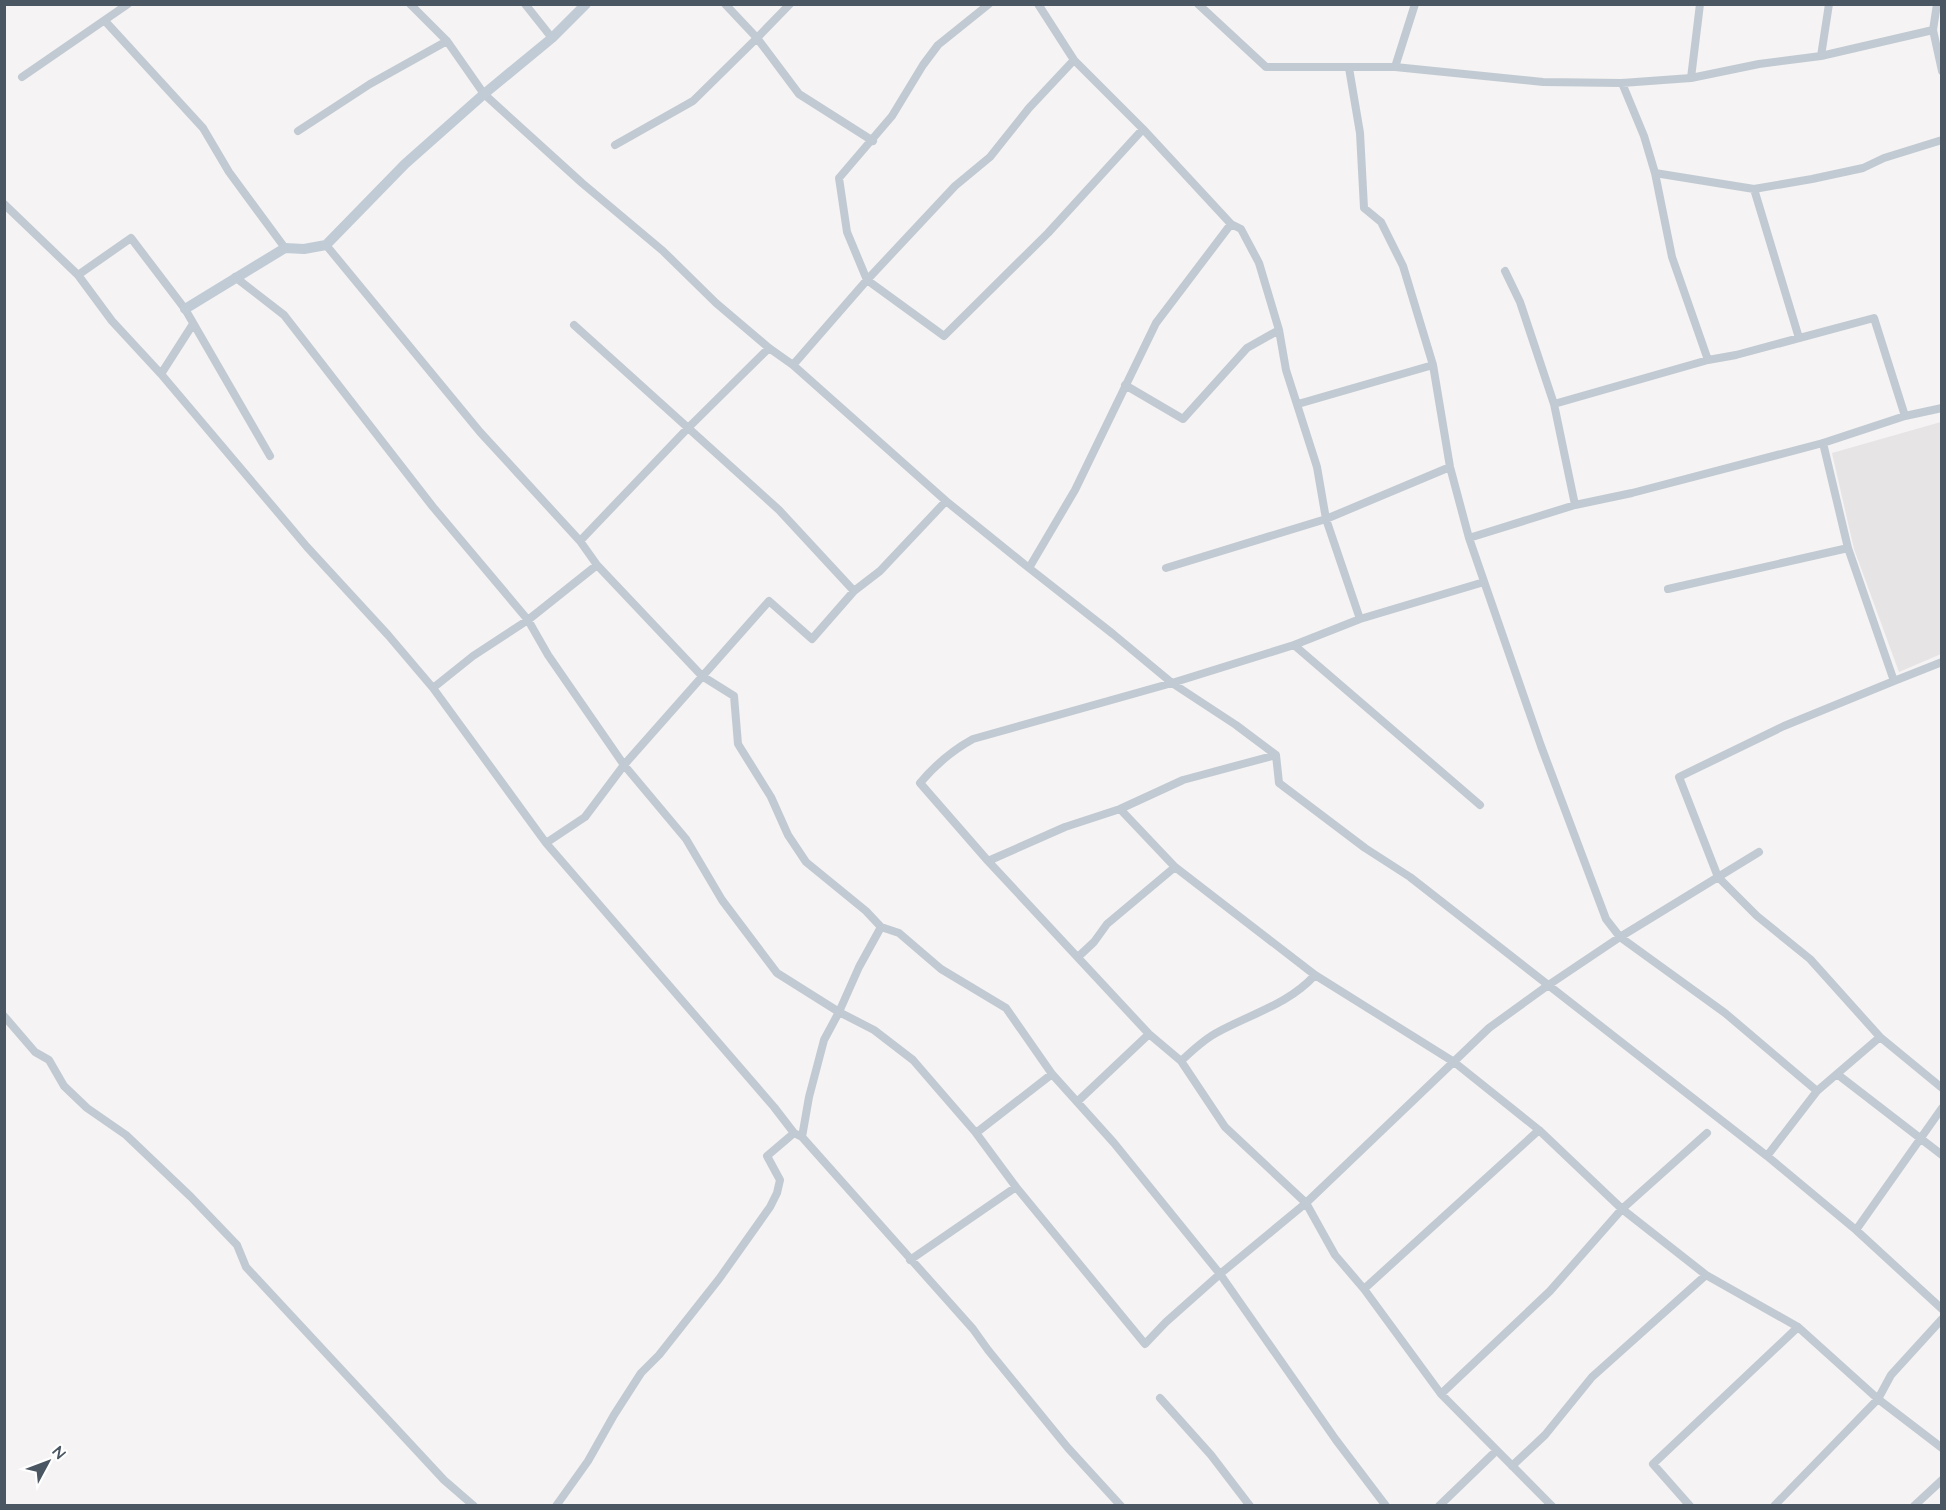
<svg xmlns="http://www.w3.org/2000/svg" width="1946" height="1510" viewBox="0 0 1946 1510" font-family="Quicksand,sans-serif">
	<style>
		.education { fill: #e6e4e5 }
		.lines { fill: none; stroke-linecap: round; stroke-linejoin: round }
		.street { stroke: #c1cad2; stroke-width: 8 }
		.secondary { stroke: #c1cbd6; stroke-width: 10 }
	</style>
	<rect width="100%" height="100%" fill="#f5f3f3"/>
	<!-- education -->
	<path class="education" d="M1941,422V654L1899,672L1854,549L1832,453Z"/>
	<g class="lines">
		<!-- street -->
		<path class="street" d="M410,4L447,41L484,94L582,183L663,251L716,303L769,348L793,365L946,501L1029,568L1113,634L1172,683L1236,725L1276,755L1279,783L1365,848L1410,877L1767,1156L1856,1230L1942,1309
			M525,4L552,38
			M725,4L757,38L790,4
			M989,4L938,45L923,65L892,116L839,178L847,232L867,280L944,336L1048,233L1143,129
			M1038,4L1074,60L1143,129L1231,224L1241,229L1259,263L1279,330L1286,370L1317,467L1326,519L1360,619
			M1198,4L1266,67H1395L1543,82L1622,83L1691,78L1759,64L1821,56L1933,30
			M1937,4L1933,30L1942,71
			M105,21L203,128L229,172L285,248
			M1821,56L1829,4
			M1395,67L1415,4
			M1349,68L1360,133L1364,208L1381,222L1403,266L1433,365L1450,467L1469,538L1541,746L1606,919L1620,937L1725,1013L1817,1091
			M22,77L128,4
			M1691,78L1700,4
			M1622,83L1644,136L1655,173L1754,189L1799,338
			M298,131L370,84L447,41
			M615,145L693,101L757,38L799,94L873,141
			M1655,173L1672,257L1708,360
			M1754,189L1812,179L1863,168L1884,158L1942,140
			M4,204L78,275L112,321L161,374L307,547L388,635L433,688L546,843L774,1107L794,1133L802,1137L973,1329L988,1350L1068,1448L1121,1506
			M326,245L480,432L580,541L597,565L702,676L734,696L738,744L771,797L788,835L806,862L866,911L881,927L899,933L941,969L1006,1008L1052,1074L1114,1143L1220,1274L1336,1440L1386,1506
			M1505,271L1520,302L1554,404L1575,505
			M78,275L131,238L185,309L270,456
			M235,277L284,315L433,507L528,620L548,655L624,765L686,839L722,900L777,973L839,1012L874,1030L913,1060L976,1133L1016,1187L1145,1344L1166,1322L1220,1274L1306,1203L1489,1028L1547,986L1620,937L1759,852
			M574,325L779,510L854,591
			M793,365L867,280L955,186L990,157L1029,108L1074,60
			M161,374L193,324
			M1125,385L1183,419L1247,348L1279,330
			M1298,404L1433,365
			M1554,404L1708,360L1736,355L1874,318L1905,416
			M1823,443L1848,548L1894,681L1942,662
			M1469,538L1575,505L1632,493L1823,443L1905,416L1942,408
			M580,541L687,429L769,348
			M1029,568L1075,490L1156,323L1231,224
			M1166,568L1326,519L1450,467
			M1484,582L1360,619L1294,645L1172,683L973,739C951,751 936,764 920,783L988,861L1149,1034L1181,1061L1225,1127L1306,1203L1335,1255L1364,1289L1441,1394L1552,1506
			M1668,589L1848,548
			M1294,645L1480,805
			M1894,681L1784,726L1679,777L1718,877L1757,916L1810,959L1880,1037L1942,1088
			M433,688L473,656L528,620L597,565
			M1120,809L1175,867L1315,975L1454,1062L1539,1130L1622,1209L1706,1275L1798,1327L1878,1399L1942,1448
			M546,843L585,817L624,765L769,601L812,639L854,591L880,571L946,501
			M988,861L1065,827L1120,809L1183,780L1276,755
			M1078,957L1094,942L1107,924L1175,867
			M4,1016L35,1052L49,1060L64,1086L87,1108L126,1135L191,1197L237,1245L246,1267L444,1480L474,1506
			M1181,1061C1192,1051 1204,1039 1218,1032C1251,1014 1289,1004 1315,975
			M1837,1074L1942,1155
			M1077,1102L1149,1034
			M976,1133L1052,1074
			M802,1137L809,1097L824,1040L839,1012L859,967L881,927
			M1767,1156L1817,1091L1880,1037
			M1856,1230L1942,1108
			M910,1260L1016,1187
			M1364,1289L1539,1130
			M1441,1394L1550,1291L1622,1209L1707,1133
			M1160,1398L1211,1455L1250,1506
			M1512,1466L1545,1435L1592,1377L1706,1275
			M556,1506L588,1461L614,1415L641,1373L659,1355L719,1279L770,1207L777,1193L780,1180L767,1156L794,1133
			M1439,1506L1496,1451
			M1690,1506L1653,1464L1798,1327
			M1774,1506L1878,1399L1891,1375L1942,1319
			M1914,1506L1942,1480"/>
		<!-- secondary -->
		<path class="secondary" d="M185,309L285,248L304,249L326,245L405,164L484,94L552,38L586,4"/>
	</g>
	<!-- border -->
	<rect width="1946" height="1510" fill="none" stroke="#4a5661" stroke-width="12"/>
	<!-- north arrow -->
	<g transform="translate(48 1462) rotate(49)" stroke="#ffffff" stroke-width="4.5" paint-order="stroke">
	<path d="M0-4.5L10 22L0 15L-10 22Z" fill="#4a5661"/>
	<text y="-9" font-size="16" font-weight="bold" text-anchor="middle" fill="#4a5661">N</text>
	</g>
</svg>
